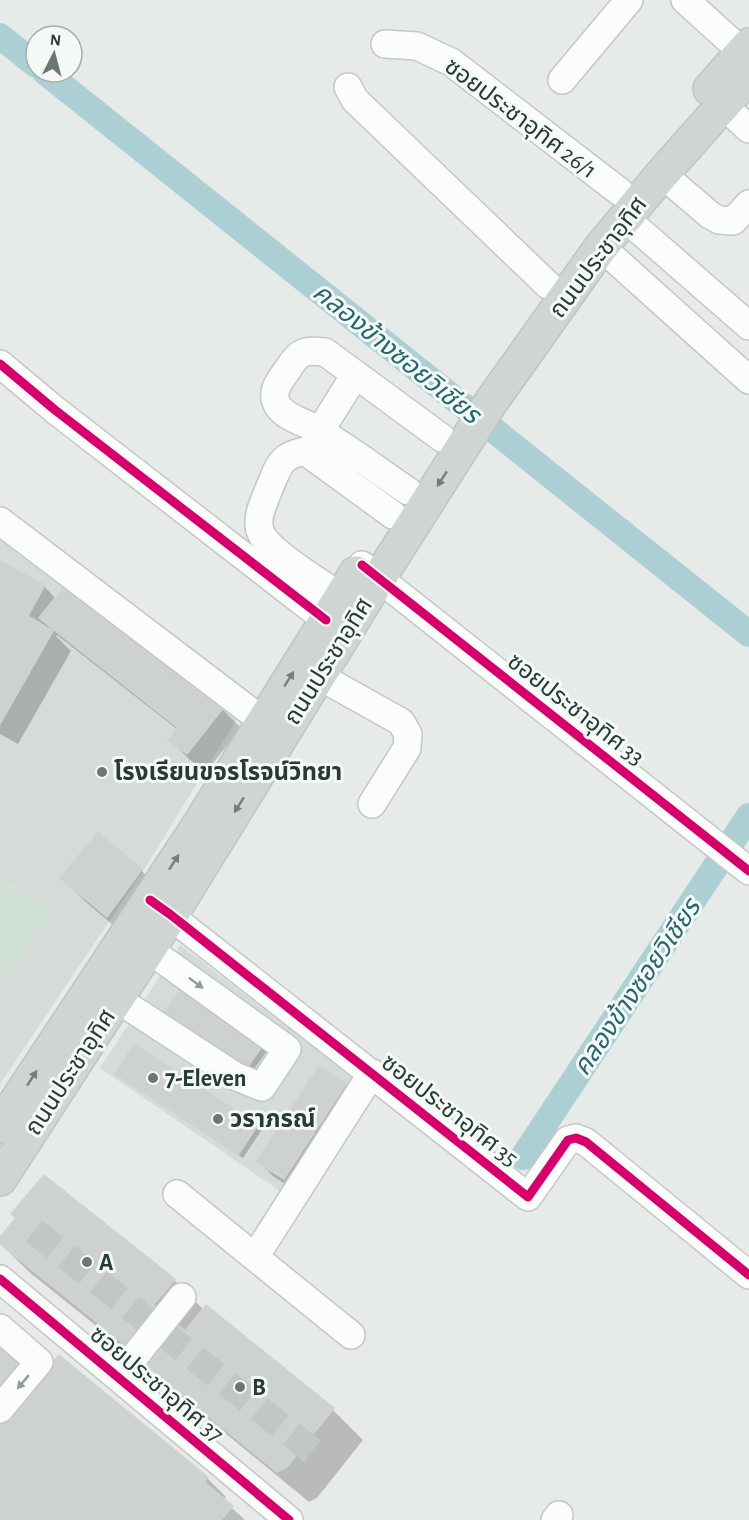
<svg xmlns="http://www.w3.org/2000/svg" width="749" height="1520" viewBox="0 0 749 1520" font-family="'Alegreya Sans','Noto Sans Thai',sans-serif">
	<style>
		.built { fill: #d4dbd8 }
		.green { fill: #d1e1d5 }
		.shadow { fill: #0003 }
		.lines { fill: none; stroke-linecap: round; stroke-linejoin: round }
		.canal { stroke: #accfd3; stroke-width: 26 }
		.building { fill: #cdd1cf; stroke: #cfd3d1; stroke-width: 1.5 }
		.minor-tunnel { stroke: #c0c7c4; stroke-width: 27; stroke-dasharray: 27 14; stroke-linecap: butt }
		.minor-casing { stroke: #c3c7c5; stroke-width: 30 }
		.major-casing { stroke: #bec5c3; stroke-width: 36 }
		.minor { stroke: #fbfcfc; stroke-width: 27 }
		.major { stroke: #cfd5d3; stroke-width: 33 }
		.cycleway-casing { stroke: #f4f9f6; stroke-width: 13 }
		.cycleway { stroke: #d6006c; stroke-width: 9 }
		.oneway { fill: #72807c }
		.oneway2 { fill: #909c98 }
		.poi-dot { fill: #697874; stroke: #f4f9f6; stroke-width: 2 }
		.labels { text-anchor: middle; stroke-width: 6; stroke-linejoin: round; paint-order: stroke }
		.street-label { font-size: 24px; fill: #263b35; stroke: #f4f9f6 }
		.poi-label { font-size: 24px; font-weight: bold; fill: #263b35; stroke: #f4f9f6; text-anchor: start }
		.water-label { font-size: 26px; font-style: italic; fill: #276670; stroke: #f4f9f6 }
	</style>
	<rect width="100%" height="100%" fill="#e6eae8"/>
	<!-- built -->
	<path class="built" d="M0,534L238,717L143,871L0,1084Z
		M180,945L358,1080L286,1195L100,1068Z"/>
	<!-- green -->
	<path class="green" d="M0,875L52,913L0,983Z"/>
	<!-- shadow -->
	<path class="shadow" d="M0,563L44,586L56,599L222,709L241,728L206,772L189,759L170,740L178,730L57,635L56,636L71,651L18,744L0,734Z
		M141,870L166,895L132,941L87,903L62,878Z
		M168,1019L269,1048L249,1076Z
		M116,1074L257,1126L261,1131L243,1158Z
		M345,1085L360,1099L299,1193L273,1176L258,1161Z
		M0,1239L174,1280L204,1310L206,1307L333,1410L363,1440L317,1498L309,1502L180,1396L160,1377L29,1272L0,1243Z
		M0,1428L207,1478L226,1497L223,1500L245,1520H0Z"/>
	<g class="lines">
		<!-- canal -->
		<path class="canal" d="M0,36L36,65
			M45,72L749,634
			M523,1157L749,816"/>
	</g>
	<!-- building -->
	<path class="building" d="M0,561L45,585L28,616L53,631L0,724Z
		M67,583L223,708L187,754L168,740L178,728L39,618Z
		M98,832L142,869L107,917L60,878Z
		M183,985L265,1042L244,1072L162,1015Z
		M134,1044L258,1125L238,1155L115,1074Z
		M319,1066L346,1084L284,1179L256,1162Z
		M44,1175L175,1279L153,1305L159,1310L129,1348L0,1244V1237L16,1218L11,1214Z
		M206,1305L334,1408L286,1468L277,1472L147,1366L179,1326L185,1331Z
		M0,1340L25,1360L0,1391Z
		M59,1355L76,1369L47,1403L30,1389Z
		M76,1369L208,1477L204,1482L233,1506L221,1520H0V1426L30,1389L47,1403Z"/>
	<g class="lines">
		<!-- minor-tunnel -->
		<path class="minor-tunnel" d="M34,1231L320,1457"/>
		<defs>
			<path id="minor" d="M685,0L749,58
				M385,44L417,46L451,62L620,192
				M562,80L629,0
				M348,87L355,100L548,285
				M723,105L749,129
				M662,174L710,215L719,220L733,221L749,204
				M625,218L749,326
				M601,247L749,380
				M0,364L55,410L326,620
				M320,431L355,375
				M408,491C375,469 343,443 308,425C297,420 280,414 276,402C271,390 281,379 288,369C299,351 304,350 325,352L442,438
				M0,521L263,721
				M362,565L749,871
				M341,597C322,583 269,553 261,533C254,518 266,498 271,484C280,463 281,456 305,451L393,515
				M319,676L401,722L408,734L407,748L372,804
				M155,904L528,1197L568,1140L576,1138L586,1142L749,1275
				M117,999L235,1076L262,1087L287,1049L148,949
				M177,1194L351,1335
				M255,1257L372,1073
				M0,1279L289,1520
				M0,1328L39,1362L0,1409
				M119,1376L182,1297
				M555,1520L559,1515"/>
			<path id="major" d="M710,89L749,45
				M0,1126L197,828L356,573
				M0,1179L171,915L379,578L491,402L601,247L662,174L749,76"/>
		</defs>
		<!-- minor casing -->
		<use href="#minor" class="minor-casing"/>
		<!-- major casing -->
		<use href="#major" class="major-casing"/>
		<!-- minor -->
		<use href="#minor" class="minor"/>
		<!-- major -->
		<use href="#major" class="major"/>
		<defs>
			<path id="cycleway" d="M0,364L55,410L326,620
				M362,565L749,871
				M150,900L171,915L528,1197L568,1140L576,1138L586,1142L749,1275
				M0,1279L289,1520"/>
		</defs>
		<!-- cycleway casing -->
		<use href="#cycleway" class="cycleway-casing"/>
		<!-- cycleway -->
		<use href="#cycleway" class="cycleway"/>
	</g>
	<!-- one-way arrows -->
	<defs><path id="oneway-solid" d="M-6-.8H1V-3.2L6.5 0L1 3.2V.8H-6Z" transform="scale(1.5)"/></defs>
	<g class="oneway">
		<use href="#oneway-solid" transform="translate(442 479) rotate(123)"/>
		<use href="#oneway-solid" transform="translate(289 679) rotate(-58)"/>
		<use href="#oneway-solid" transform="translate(239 805) rotate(122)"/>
		<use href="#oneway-solid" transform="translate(174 862) rotate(-57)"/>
		<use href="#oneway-solid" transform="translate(32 1078) rotate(-57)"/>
	</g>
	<g class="oneway2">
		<use href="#oneway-solid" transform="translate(196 983) rotate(36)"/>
		<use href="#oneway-solid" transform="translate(23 1382) rotate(130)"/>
	</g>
	<!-- markers -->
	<g class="poi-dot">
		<circle cx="102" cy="772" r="6"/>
		<circle cx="153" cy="1078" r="6"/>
		<circle cx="218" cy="1119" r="6"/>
		<circle cx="87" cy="1262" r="6"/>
		<circle cx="240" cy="1387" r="6"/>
	</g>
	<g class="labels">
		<!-- street labels -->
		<g class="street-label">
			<text transform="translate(521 118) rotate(37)" y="8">ซอยประชาอุทิศ 26/1</text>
			<text transform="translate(598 257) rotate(-53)" y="8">ถนนประชาอุทิศ</text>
			<text transform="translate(328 661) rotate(-58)" y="8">ถนนประชาอุทิศ</text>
			<text transform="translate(576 709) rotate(38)" y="8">ซอยประชาอุทิศ 33</text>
			<text transform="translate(70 1072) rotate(-57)" y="8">ถนนประชาอุทิศ</text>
			<text transform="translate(450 1110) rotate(38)" y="8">ซอยประชาอุทิศ 35</text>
			<text transform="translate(157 1384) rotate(40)" y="8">ซอยประชาอุทิศ 37</text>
		</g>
		<!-- poi labels -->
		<g class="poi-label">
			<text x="114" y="780">โรงเรียนขจรโรจน์วิทยา</text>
			<text x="165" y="1086">7-Eleven</text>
			<text x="230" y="1127">วราภรณ์</text>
			<text x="99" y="1270">A</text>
			<text x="252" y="1395">B</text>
		</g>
		<!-- water labels -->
		<g class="water-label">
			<text transform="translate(397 353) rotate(39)" y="9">คลองข้างซอยวิเชียร</text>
			<text transform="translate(636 987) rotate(-56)" y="9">คลองข้างซอยวิเชียร</text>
		</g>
	</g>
	<!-- north arrow -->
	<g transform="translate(54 54) rotate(6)"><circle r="28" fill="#f4f9f6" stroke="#a2ada9" stroke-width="1.5"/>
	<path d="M0-4.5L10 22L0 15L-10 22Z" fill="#697874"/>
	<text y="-9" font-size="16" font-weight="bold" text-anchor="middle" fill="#263b35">N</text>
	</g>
</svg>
